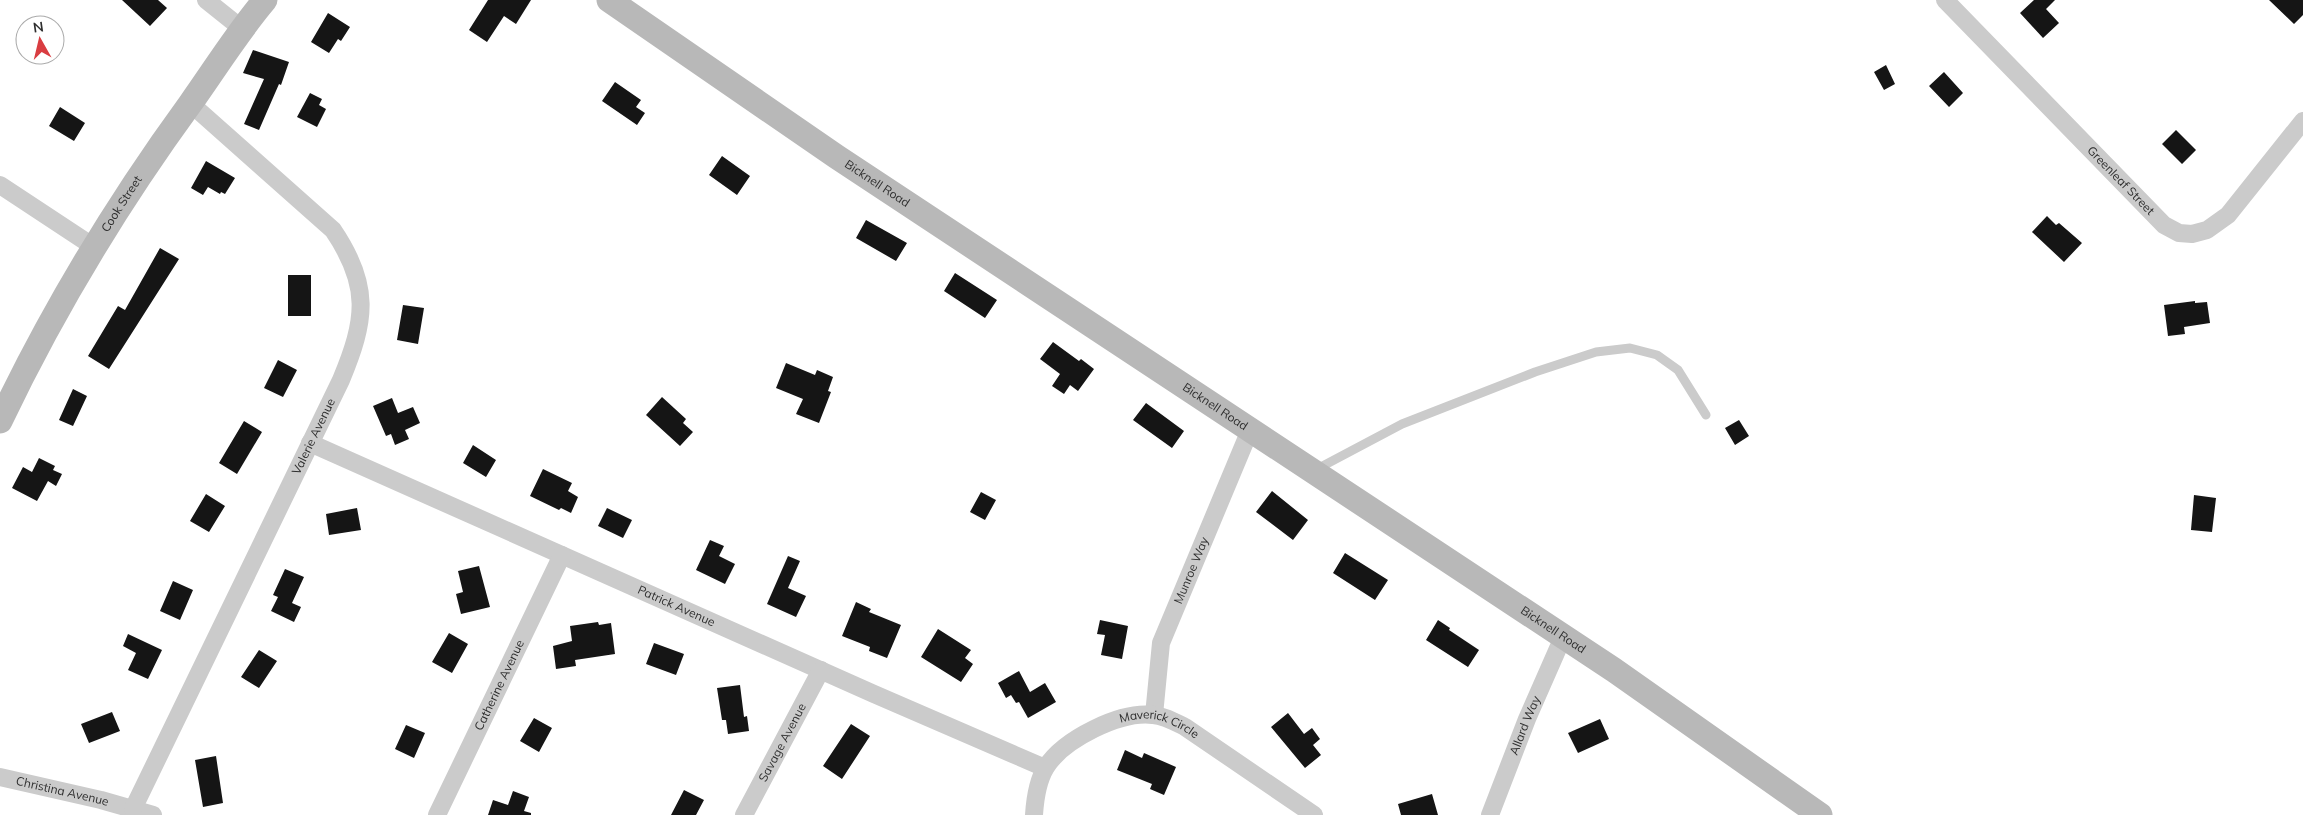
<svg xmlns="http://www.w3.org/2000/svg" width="2303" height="815" viewBox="0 0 2303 815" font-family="Mulish,sans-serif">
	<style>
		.building { fill: #151515 }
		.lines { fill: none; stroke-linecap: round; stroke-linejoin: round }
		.lane { stroke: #cbcbcb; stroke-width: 9 }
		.street { stroke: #cbcbcb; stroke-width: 18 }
		.secondary { stroke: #b8b8b8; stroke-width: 25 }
		.labels { text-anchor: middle; stroke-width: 5; stroke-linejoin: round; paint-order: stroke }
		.street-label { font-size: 12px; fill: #2e2e2e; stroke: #fff }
	</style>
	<rect width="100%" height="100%" fill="#fff"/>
	<!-- building -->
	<path class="building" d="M122,0H158L167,8L150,26Z
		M488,0H531L516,24L504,16L487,42L469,30Z
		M2034,0H2055L2046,9L2059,23L2043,38L2020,13Z
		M2269,0H2303V15L2294,24Z
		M328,13L350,27L341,41L338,39L329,53L311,42Z
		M253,50L289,62L281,85L279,84L259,130L244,124L264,79L243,73Z
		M1886,65L1895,84L1884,90L1874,72Z
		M1944,72L1963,93L1949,107L1929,86Z
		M615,82L641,100L636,107L645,113L637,125L602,101Z
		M310,93L322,99L319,105L326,109L317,127L297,117Z
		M60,107L85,123L74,141L49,126Z
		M2176,130L2196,150L2182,164L2162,144Z
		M722,156L750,176L737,195L709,175Z
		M206,161L235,178L225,194L221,192L220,194L208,187L203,195L191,188Z
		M2047,216L2056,225L2059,223L2082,243L2064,262L2032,232Z
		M866,220L907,243L896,261L856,238Z
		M160,248L179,259L109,369L88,356L118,306L125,310Z
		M955,273L997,300L985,318L944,291Z
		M288,275H311V316H288Z
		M2195,301V303L2207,302L2210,323L2184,327L2185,334L2168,336L2164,305Z
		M403,305L424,308L418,344L397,340Z
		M1053,342L1079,361L1081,359L1094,369L1078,391L1070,385L1064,394L1052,386L1060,374L1040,359Z
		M278,360L297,370L283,397L264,388Z
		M786,363L815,375L817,370L833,377L828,391L831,392L819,423L796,414L803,399L776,388Z
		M73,389L87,396L73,426L59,420Z
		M662,397L686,419L683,423L693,432L680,446L646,415Z
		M392,398L398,413L413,407L420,423L405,430L409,439L395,445L391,434L386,436L373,406Z
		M1146,403L1184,431L1172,448L1133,420Z
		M1739,420L1749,436L1735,445L1725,428Z
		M244,421L262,432L237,474L219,463Z
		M473,445L496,460L486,477L463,463Z
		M39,458L55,466L53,470L62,474L56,486L48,481L37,501L12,488L23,467L32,472Z
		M543,469L572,483L568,491L578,497L571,513L561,508L559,510L530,496Z
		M1272,491L1308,520L1293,540L1256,512Z
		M981,492L996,500L985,520L970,512Z
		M206,494L225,506L209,532L190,521Z
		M2194,495L2216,498L2212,532L2191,530Z
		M357,508L361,530L329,535L326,514Z
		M607,508L632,520L623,538L598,526Z
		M710,540L724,546L719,556L735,564L725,584L696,570Z
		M1345,553L1388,580L1375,600L1333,573Z
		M788,556L800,561L788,588L806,596L796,617L767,604Z
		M479,566L490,607L461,614L456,594L463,592L458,571Z
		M285,569L304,577L292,603L301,607L294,622L271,611L278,597L273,595Z
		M173,581L193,590L180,620L160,611Z
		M856,602L871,609L869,612L901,625L887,658L869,651L870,647L842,636Z
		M1100,620L1128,626L1122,659L1101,655L1105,635L1097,634Z
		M1438,620L1450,628L1449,630L1479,650L1468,667L1426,640Z
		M598,622L599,625L611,623L615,654L575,660L576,666L556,669L553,646L572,641L570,626Z
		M938,629L971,650L965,658L973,664L961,682L921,657Z
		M449,633L468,644L452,673L432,662Z
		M128,634L162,650L148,679L128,670L136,653L123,646Z
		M654,643L684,654L676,675L646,664Z
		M259,650L277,661L259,688L241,677Z
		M1019,671L1030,692L1045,683L1056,702L1028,718L1019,702L1016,703L1011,695L1006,698L998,683Z
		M740,685L744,717L747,716L749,731L728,734L726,720H722L717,688Z
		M112,712L120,731L89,743L81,724Z
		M1288,713L1304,734L1312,728L1320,739L1313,745L1321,755L1305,768L1271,727Z
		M534,718L552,728L539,752L520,741Z
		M1600,719L1609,739L1578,753L1568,733Z
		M851,724L870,736L842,779L823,766Z
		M406,725L425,733L414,758L395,749Z
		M1125,750L1142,758L1144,753L1176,767L1164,795L1150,789L1152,784L1117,770Z
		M216,756L223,803L203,807L195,760Z
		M684,790L704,800L696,815H671Z
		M513,791L529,797L524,811L531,813V815H488L493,800L508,805Z
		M1432,794L1438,815H1401L1398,804Z"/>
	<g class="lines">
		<!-- lane -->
		<path class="lane" d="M1317,469L1402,424L1535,372L1596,352L1630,348L1657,355L1678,370L1706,415"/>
		<!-- street -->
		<g class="street">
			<path d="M206,0L241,28"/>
			<path id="s1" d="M1945,0L2164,225L2179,233L2192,234L2207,230L2228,215L2303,121"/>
			<path d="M0,185L94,247"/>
			<path id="s2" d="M310,443L874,694L1045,768"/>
			<path id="s3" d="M1154,715L1161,643L1250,430"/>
			<path id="s4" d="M0,777L101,800L153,815"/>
			<path id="s5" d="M133,809L341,380C366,320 371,286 333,230L190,103"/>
			<path id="s6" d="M437,815L562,555"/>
			<path id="s7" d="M744,815L821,670"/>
			<path id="s8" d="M1034,815C1035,799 1038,780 1046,767C1064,739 1120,711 1153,715C1165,716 1175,722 1185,727L1314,815"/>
			<path id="s9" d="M1490,815L1527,719L1563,637"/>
		</g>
		<!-- secondary -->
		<g class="secondary">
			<path id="s10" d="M609,0L837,157L1614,670L1820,815"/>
			<path id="s11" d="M0,421C53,310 117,204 190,104C215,69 237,33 265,0"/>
		</g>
	</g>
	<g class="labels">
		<!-- street labels -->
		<g class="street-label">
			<text dy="4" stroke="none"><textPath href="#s1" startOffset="252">Greenleaf Street</textPath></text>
			<text dy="4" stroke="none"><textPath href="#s10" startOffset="325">Bicknell Road</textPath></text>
			<text dy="4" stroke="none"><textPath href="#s11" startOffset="249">Cook Street</textPath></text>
			<text dy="4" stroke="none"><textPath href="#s10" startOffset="730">Bicknell Road</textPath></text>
			<text dy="4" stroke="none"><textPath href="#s5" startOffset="414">Valerie Avenue</textPath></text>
			<text dy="4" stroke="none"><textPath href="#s3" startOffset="151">Munroe Way</textPath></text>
			<text dy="4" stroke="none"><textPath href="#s2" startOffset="401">Patrick Avenue</textPath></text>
			<text dy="4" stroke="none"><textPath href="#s10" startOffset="1135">Bicknell Road</textPath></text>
			<text dy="4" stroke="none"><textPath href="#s6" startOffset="144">Catherine Avenue</textPath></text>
			<text dy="4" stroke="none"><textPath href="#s9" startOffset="96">Allard Way</textPath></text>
			<text dy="4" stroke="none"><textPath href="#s8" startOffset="181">Maverick Circle</textPath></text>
			<text dy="4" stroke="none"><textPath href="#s7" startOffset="82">Savage Avenue</textPath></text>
			<text dy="4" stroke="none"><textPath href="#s4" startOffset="64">Christina Avenue</textPath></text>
		</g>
	</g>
	<!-- north arrow -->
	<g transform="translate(40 40) rotate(352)"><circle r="24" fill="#ffffff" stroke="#ababab"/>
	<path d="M0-4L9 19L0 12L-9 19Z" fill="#d93d41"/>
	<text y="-8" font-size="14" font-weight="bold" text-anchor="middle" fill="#2e2e2e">N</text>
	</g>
</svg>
